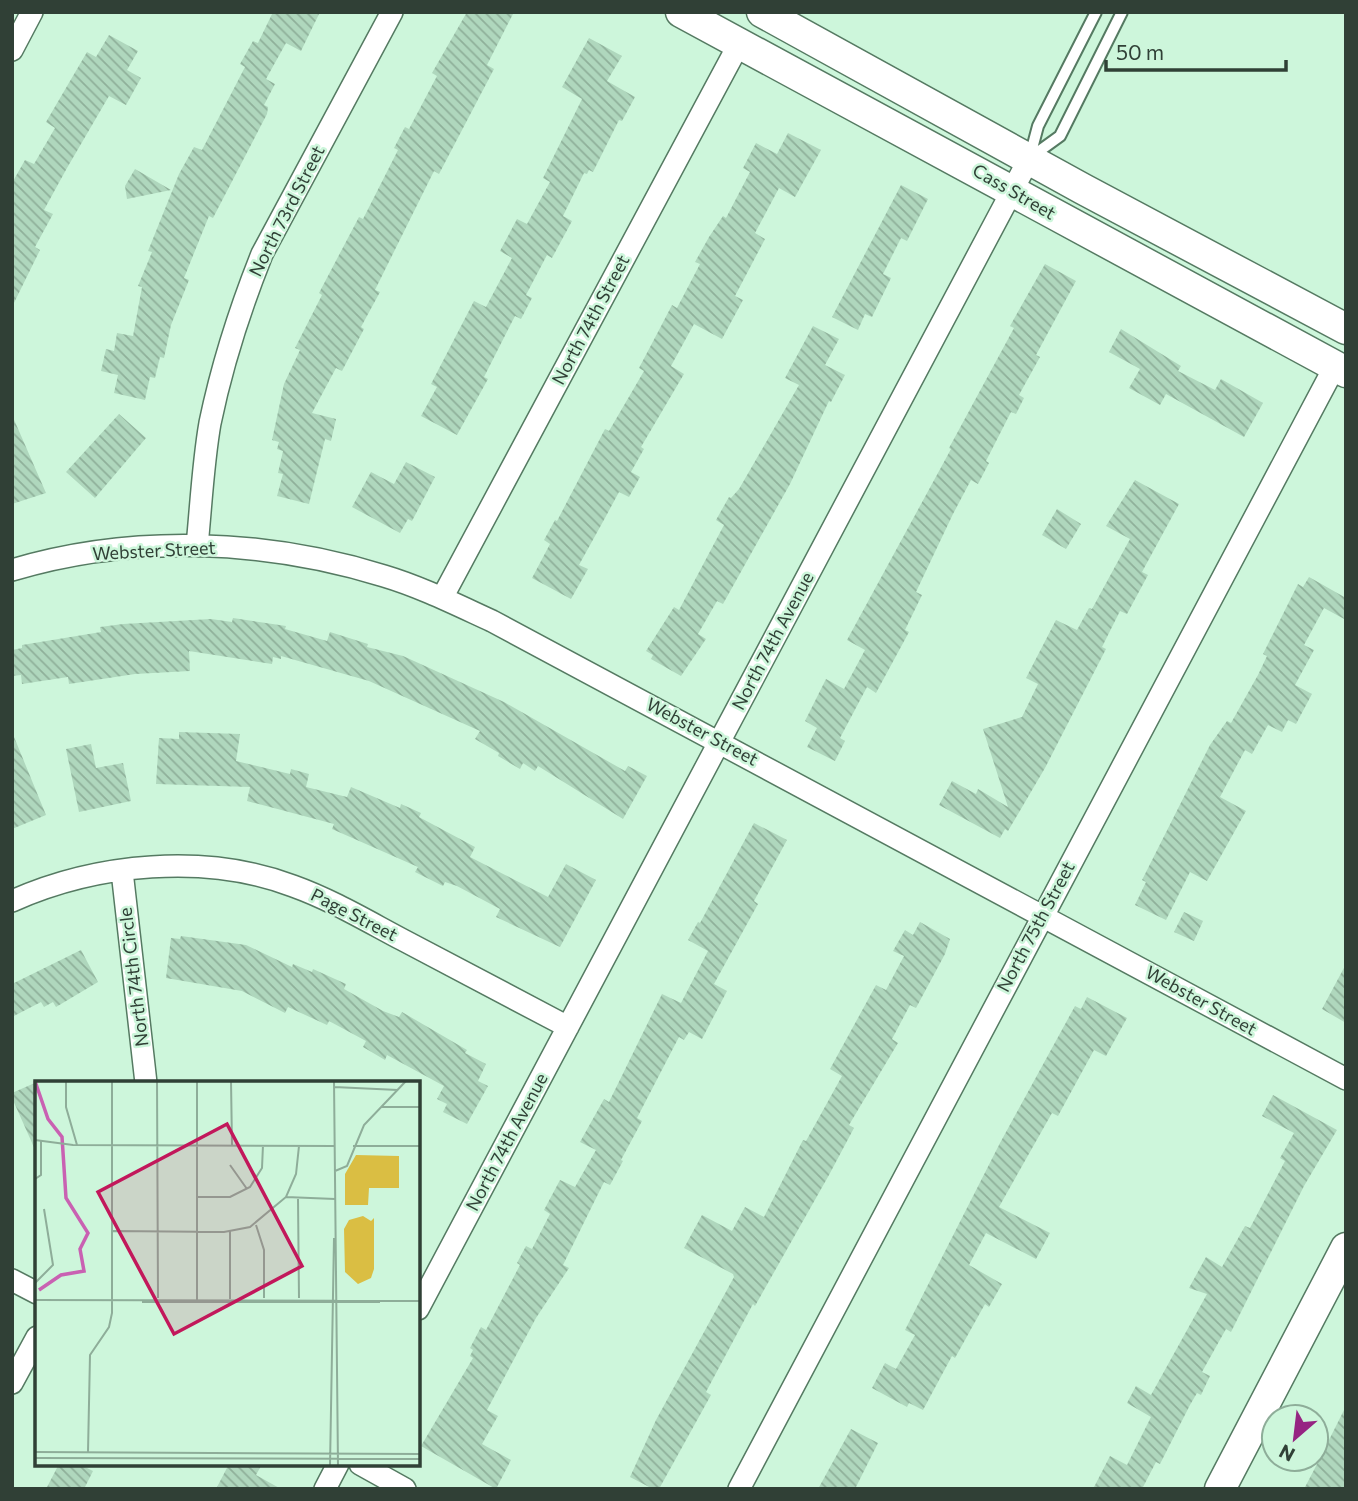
<svg xmlns="http://www.w3.org/2000/svg" width="1358" height="1501" viewBox="0 0 1358 1501" font-family="Commissioner,sans-serif">
	<style>
		.building { fill: url(#building-back-hatch) }
		.lines { fill: none; stroke-linecap: round; stroke-linejoin: round }
		.lane-casing { stroke: #557a62; stroke-width: 14 }
		.street-casing { stroke: #557a62; stroke-width: 24 }
		.secondary-casing { stroke: #557a62; stroke-width: 33 }
		.lane { stroke: #fff; stroke-width: 10 }
		.street { stroke: #fff; stroke-width: 21 }
		.secondary { stroke: #fff; stroke-width: 30 }
		.labels { text-anchor: middle; stroke-width: 5; stroke-linejoin: round; paint-order: stroke }
		.street-label { font-size: 18px; fill: #304036; stroke: #cdf6db }
		.inset-river { fill: none; stroke: #c961b2; stroke-width: 3.5 }
		.inset-road { fill: none; stroke: #8ead99; stroke-width: 2 }
		.view { fill: #c2185b; fill-opacity: 0.15; stroke: #c2185b; stroke-width: 3.5 }
		.inset-edge { fill: none; stroke: #304036; stroke-width: 3.5 }
	</style>
	<defs>
		<pattern id="building-back-hatch" width="6" height="6" patternUnits="userSpaceOnUse" patternTransform="scale(1.75)"><rect width="6" height="6" fill="#afd7bd"/><path d="M-1 5l2 2M0 0l6 6M5-1l2 2" fill="none" stroke="#8fb09a"/></pattern>
	</defs>
	<rect width="100%" height="100%" fill="#cdf6db"/>
	<!-- building -->
	<path class="building" d="M273,12H320L301,51L286,43L266,79L275,84L264,105L268,107L267,114L213,218L209,216L184,278L189,280L171,325L164,358L160,357L155,378L150,377L145,400L114,393L118,375L101,371L106,349L114,351L117,333L133,336L142,287L138,286L152,252L148,251L179,174L194,147L202,150L245,67L240,64L253,41L258,43Z
		M467,12H514L487,65L494,69L439,174L434,171L375,290L380,292L361,327L364,329L342,371L336,368L312,413L336,419L331,441L325,439L309,504L277,496L283,474L278,473L283,451L277,449L279,442L272,440L284,384L300,350L295,348L322,295L319,293L359,217L363,219L398,150L394,148L405,127L409,129L437,76L432,73Z
		M109,35L138,51L127,70L141,78L126,105L109,96L67,168L44,210L53,214L35,247L40,250L12,307V183L25,160L34,164L55,128L46,122L87,52L96,57Z
		M589,38L622,56L607,81L635,97L622,121L619,120L593,172L589,170L587,174L584,173L563,216L572,221L552,258L547,255L526,295L532,298L521,319L515,316L484,377L488,379L457,435L421,416L437,387L431,384L474,301L486,307L512,258L500,251L517,219L527,224L550,182L543,178L582,99L562,87Z
		M788,133L821,150L795,197L779,188L755,233L765,239L735,296L743,300L722,339L694,324L671,366L684,374L641,447L644,449L631,472L640,477L629,497L619,492L605,518L579,565L588,569L571,599L532,578L550,544L544,540L555,520L557,521L605,429L609,431L644,371L639,368L659,330L672,305L677,308L700,264L695,262L709,237L723,216L726,218L750,172L743,168L756,143L777,154Z
		M135,169L171,190L127,199L125,186Z
		M901,185L928,199L907,241L901,238L883,274L891,278L872,317L865,314L858,330L832,317Z
		M1045,264L1076,281L1036,355L1040,357L1019,395L1024,398L1016,414L1011,412L986,461L989,463L978,484L971,480L953,514L916,592L922,595L905,630L909,632L876,693L867,687L840,738L845,741L835,761L807,747L817,728L805,721L826,679L844,689L865,650L847,640L951,449L949,448L1014,328L1010,326Z
		M813,326L839,339L825,365L845,375L831,402L829,401L790,484L723,604L717,601L698,634L706,639L681,676L651,659L653,655L646,651L674,607L679,610L724,525L716,520L729,497L731,498L739,489L799,385L785,378Z
		M1121,329L1181,366L1178,371L1215,390L1221,379L1263,403L1244,437L1166,394L1160,405L1129,388L1140,369L1109,352Z
		M119,414L146,438L95,498L66,472Z
		M12,415L46,493L12,504Z
		M406,462L435,477L412,521L408,519L400,533L352,507L371,472L394,484Z
		M1135,480L1179,504L1142,572L1148,575L1127,614L1120,611L1102,647L1106,649L1045,768L1008,831L1005,829L1000,838L939,805L952,781L976,794L978,789L1008,807L983,729L1022,717L1038,684L1026,678L1056,620L1077,630L1089,608L1092,609L1130,539L1106,526Z
		M1057,509L1081,524L1066,549L1042,535Z
		M1309,577L1346,598V620L1324,608L1304,645L1314,650L1295,685L1312,694L1296,724L1288,720L1282,732L1268,725L1252,754L1245,750L1220,797L1246,811L1207,881L1190,872L1166,920L1135,905L1146,882L1142,880L1210,745L1227,721L1231,723L1258,675L1267,656L1263,654L1298,584L1303,587Z
		M233,618L286,626L285,629L327,641L330,632L368,644L367,647L403,656L504,702L625,771L628,766L647,776L623,819L538,766L535,771L523,763L520,769L498,756L499,753L475,739L480,731L369,681L281,656V659L273,657L272,664L189,651L190,671L135,674L69,684L68,677L22,684L21,675L12,676V650L22,648V645L101,632L100,627L123,624L211,619L232,622Z
		M12,732L46,815L12,829Z
		M179,732L240,734L236,761L290,774L291,769L309,774L306,787L347,797L351,787L400,808L401,804L421,813L419,817L475,847L470,857L548,897L566,864L596,880L560,947L496,917L500,909L457,886L445,882L443,886L415,872L418,867L332,829L334,824L247,801L250,787L156,784L159,738L179,739Z
		M91,744L96,768L123,763L131,801L79,812L66,749Z
		M754,823L787,840L754,901L758,904L714,984L727,991L702,1039L689,1032L684,1040L679,1037L637,1118L642,1121L621,1160L623,1161L610,1185L604,1182L563,1265L569,1268L536,1318L487,1410L498,1416L482,1444L511,1460L496,1489L421,1446L473,1358L470,1356L473,1350L470,1348L481,1327L486,1330L520,1265L517,1263L526,1246L532,1249L550,1214L544,1210L560,1180L575,1187L596,1150L580,1142L604,1099L609,1102L662,994L681,1003L708,951L688,940L698,922L700,923Z
		M1184,912L1203,921L1194,941L1174,932Z
		M920,922L950,939L945,954L916,1008L910,1005L892,1039L898,1043L849,1125L854,1128L829,1175L755,1306L753,1304L706,1392L711,1395L659,1489H653L630,1477L656,1420L734,1277L733,1274L684,1248L702,1215L732,1231L745,1207L764,1217L803,1140L806,1141L842,1076L830,1069L876,985L886,990L904,956L893,951L905,930L913,935Z
		M181,936L246,945L292,967L293,964L312,972L313,969L346,984L344,989L383,1011L399,1017L402,1012L467,1050L465,1053L486,1064L478,1081L488,1086L467,1124L443,1112L447,1104L437,1099L444,1086L387,1055L385,1060L363,1047L366,1041L329,1021L327,1025L288,1007L285,1013L242,991L166,978L171,938L180,939Z
		M81,950L98,982L56,1007L53,1002L44,1007L41,1002L12,1017V984Z
		M1346,964V1023L1322,1009Z
		M1087,997L1127,1018L1106,1056L1094,1050L1058,1116L1052,1113L999,1207L1050,1233L1036,1259L986,1233L969,1265L1002,1284L989,1307L985,1304L955,1358L952,1356L923,1410L909,1403L907,1407L872,1388L885,1363L896,1369L915,1335L905,1330L1000,1143L1075,1006L1081,1009Z
		M37,1082V1154L12,1098V1093Z
		M1273,1095L1337,1130L1304,1186L1231,1332L1226,1329L1202,1372L1210,1376L1201,1395L1197,1393L1190,1405L1160,1464L1156,1462L1142,1489H1093L1110,1456L1127,1465L1151,1417L1127,1403L1136,1386L1151,1395L1207,1294L1189,1288L1206,1257L1222,1267L1245,1226L1250,1228L1285,1161L1280,1158L1294,1133L1262,1116Z
		M1346,1406V1489H1304L1315,1468Z
		M851,1429L878,1443L855,1489H818Z
		M59,1464H79L93,1471L84,1489H46Z
		M229,1464H262L256,1475L281,1489H216Z"/>
	<g class="lines">
		<defs>
			<path id="lane" d="M1030,156L1038,126L1096,12
				M1031,157L1060,136L1122,12"/>
			<path id="street" d="M12,50L32,12
				M197,546C201,506 203,463 210,423C222,365 240,309 262,254L392,12
				M12,570C132,534 265,539 384,576C421,587 457,605 492,621L1346,1079
				M442,598L740,42
				M122,871L146,1083
				M12,901C97,863 206,853 293,886C332,900 367,921 403,940C458,969 513,998 568,1027
				M12,1280L37,1293
				M418,1309L1029,159
				M12,1383L37,1337
				M360,1464L405,1489
				M325,1489L338,1464
				M739,1489L1335,366"/>
			<path id="secondary" d="M681,12L1346,372
				M762,12L1083,189L1346,329
				M1220,1489L1346,1248"/>
		</defs>
		<!-- lane casing -->
		<use href="#lane" class="lane-casing"/>
		<!-- street casing -->
		<use href="#street" class="street-casing"/>
		<!-- secondary casing -->
		<use href="#secondary" class="secondary-casing"/>
		<!-- lane -->
		<use href="#lane" class="lane"/>
		<!-- street -->
		<use href="#street" class="street"/>
		<!-- secondary -->
		<use href="#secondary" class="secondary"/>
	</g>
	<g class="labels">
		<!-- street labels -->
		<g class="street-label">
			<text transform="translate(1014 192) rotate(30)" y="6">Cass Street</text>
			<text transform="translate(287 211) rotate(-63)" y="6">North 73rd Street</text>
			<text transform="translate(591 320) rotate(-62)" y="6">North 74th Street</text>
			<text transform="translate(154 551) rotate(-3)" y="6">Webster Street</text>
			<text transform="translate(773 641) rotate(-62)" y="6">North 74th Avenue</text>
			<text transform="translate(702 732) rotate(28)" y="6">Webster Street</text>
			<text transform="translate(354 915) rotate(27)" y="6">Page Street</text>
			<text transform="translate(1036 927) rotate(-62)" y="6">North 75th Street</text>
			<text transform="translate(134 977) rotate(-97)" y="6">North 74th Circle</text>
			<text transform="translate(1201 1001) rotate(29)" y="6">Webster Street</text>
			<text transform="translate(507 1142) rotate(-62)" y="6">North 74th Avenue</text>
		</g>
	</g>
	<!-- overview -->
	<g transform="translate(35 1081)">
		<rect width="385" height="385" fill="#cdf6db"/>
		<path d="M321,74L364,75V107H334L333,124H310V93ZM328,135L336,140L339,137V188L336,197L323,203L310,191L309,148L314,139Z" fill="#dabe43"/>
		<path class="inset-river" d="M0,0L13,38L27,56L31,117L53,152L45,168L49,190L26,194L4,209"/>
		<path class="inset-road" d="M31,0V26L42,64M122,0L123,217M162,0V219M196,0L197,64M299,0L303,385M299,6L363,9M346,26H385M0,59L38,64L300,65M318,65H385M195,84L212,108M300,90L312,85L329,44L371,0M0,98L6,94V60M162,116H195L215,106L227,87L228,64M251,116L300,118M263,118L264,217M221,144L229,169V217M78,150L189,151L215,146L251,116L261,93L264,65M0,202L18,184L9,128M195,218V150M0,219L385,220M107,221H345M0,371L385,373M53,371L55,274L74,246L77,232V0M0,377L385,378M295,385L299,157"/>
		<path class="view" d="M192,43L267,185L139,253L63,111Z"/>
		<rect width="385" height="385" class="inset-edge"/>
	</g>
	<!-- border -->
	<rect width="1358" height="1501" fill="none" stroke="#304036" stroke-width="28"/>
	<!-- north arrow -->
	<g transform="translate(1295 1438) rotate(208)"><circle r="33" fill="#cdf6db" stroke="#8ead99" stroke-width="2"/>
	<path d="M0-5L12 26L0 18L-12 26Z" fill="#962482"/>
	<text y="-10" font-size="19" font-weight="bold" text-anchor="middle" fill="#304036">N</text>
	</g>
	<!-- scale -->
	<path d="M1106 60v10h180v-10" fill="none" stroke="#304036" stroke-width="3.5"/>
	<text x="1116" y="60" font-size="21" fill="#304036" stroke="#cdf6db" stroke-width="5" paint-order="stroke">50 m</text>
</svg>
